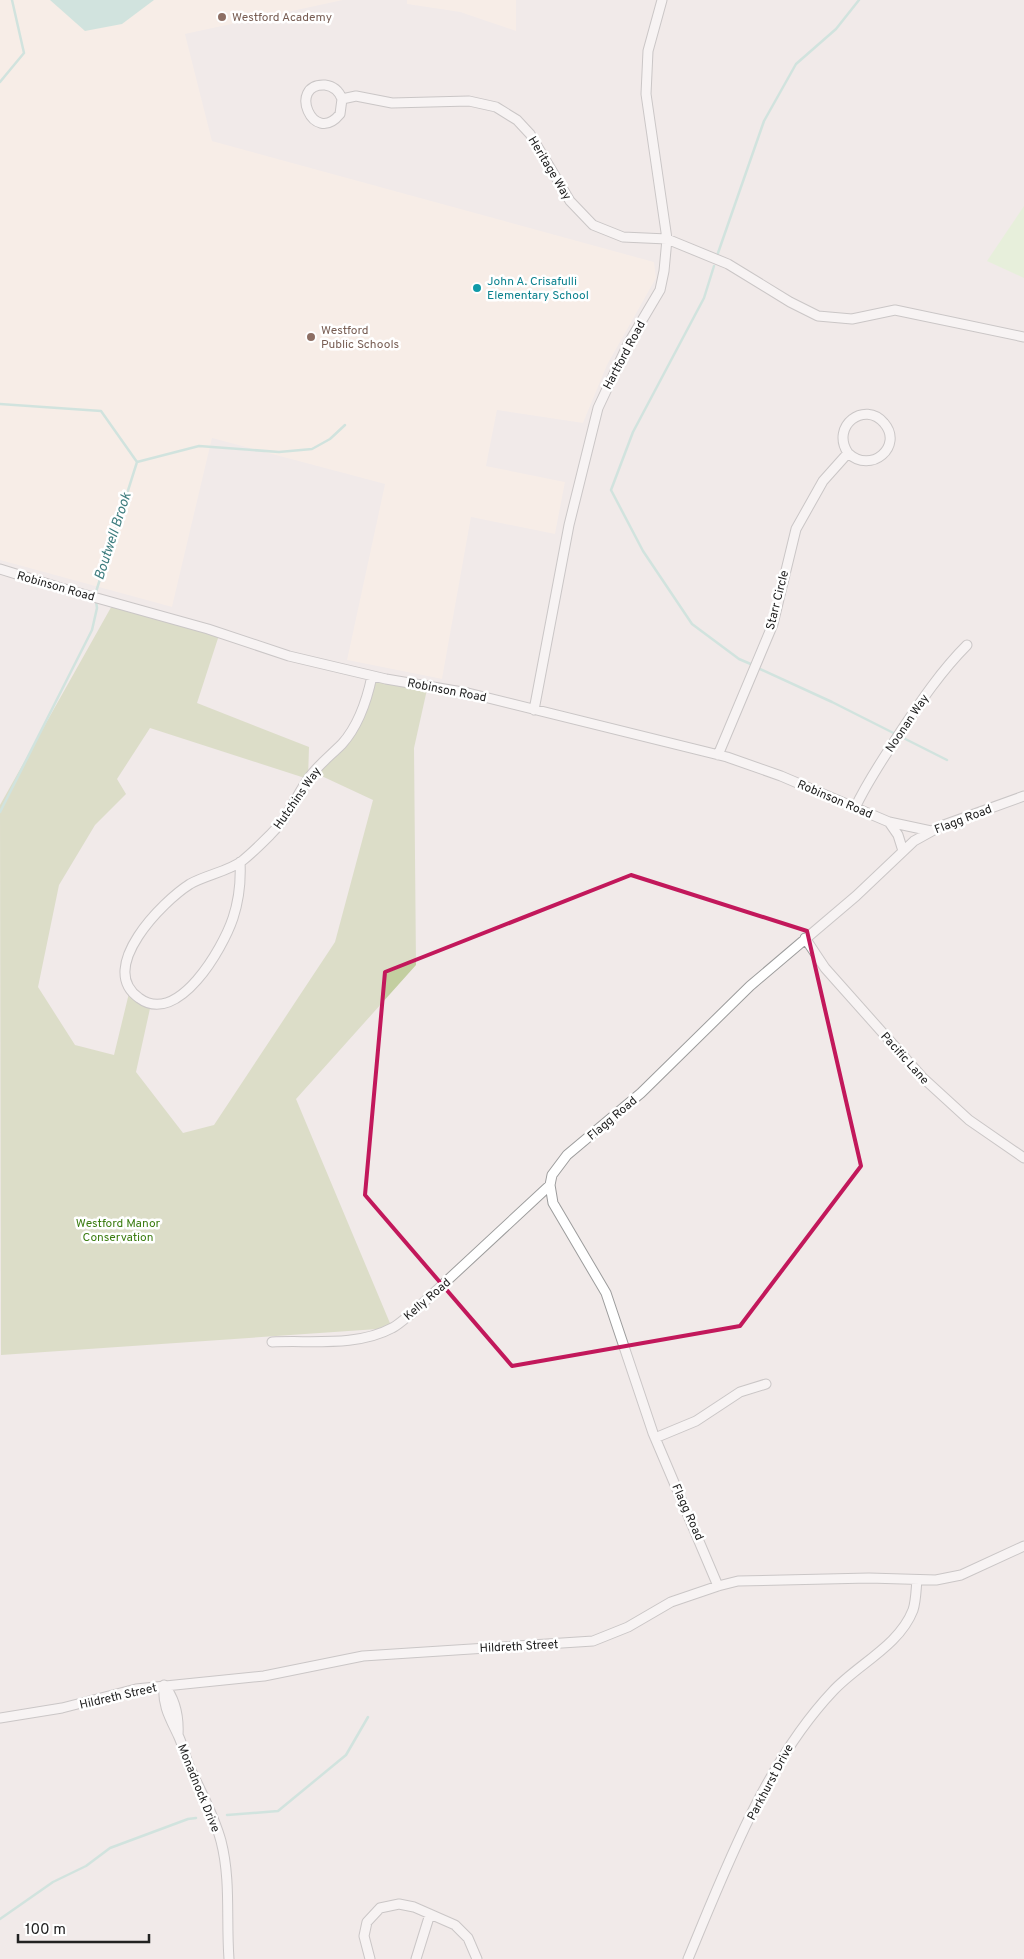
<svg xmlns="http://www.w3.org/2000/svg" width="1024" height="1959" viewBox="0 0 1024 1959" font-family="Overpass,sans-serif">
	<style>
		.education { fill: #fef2e5 }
		.forest { fill: #c3cea0 }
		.park { fill: #dcf7ca }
		.water { fill: #acdcd0 }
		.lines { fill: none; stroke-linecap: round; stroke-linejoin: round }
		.stream { stroke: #acdcd0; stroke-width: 2.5 }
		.minor-casing { stroke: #9c9c9c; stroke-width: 11 }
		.minor { stroke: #fff; stroke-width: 9 }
		.marked { fill: none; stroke: #c2185b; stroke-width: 4; stroke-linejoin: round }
		.education-dot { fill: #8d6e63; stroke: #fff; stroke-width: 2 }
		.culture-dot { fill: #0f9aa8; stroke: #fff; stroke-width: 2 }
		.labels { text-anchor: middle; stroke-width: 5; stroke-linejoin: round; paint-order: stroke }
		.education-label { font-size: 12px; fill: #785e54; stroke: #fff; text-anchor: start }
		.street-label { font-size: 12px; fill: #222; stroke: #fff }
		.culture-label { font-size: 12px; fill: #0d838f; stroke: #fff; text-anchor: start }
		.park-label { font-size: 12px; fill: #3c7d12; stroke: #fff }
		.water-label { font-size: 14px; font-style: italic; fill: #3e7d7f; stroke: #fff }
	</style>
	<rect width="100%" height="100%" fill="#f1eae9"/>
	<!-- education -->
	<path class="education" d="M0,0H343L185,34L212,141L654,262L656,278L607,365L583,423L497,410L486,466L565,482L555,534L471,517L442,679L347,660L385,484L212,438L172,607L0,560Z
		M407,0H516V31L460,12L407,4Z"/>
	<!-- forest -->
	<path class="forest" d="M114,602L220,632L197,703L309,747L308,779L150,728L117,779L126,794L95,825L59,885L38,987L75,1045L114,1055L130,989L151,1004L136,1072L183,1133L214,1125L335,942L373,800L313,772L357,722L372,676L428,685L414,748L416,965L296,1099L392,1328L1,1355L0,805Z"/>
	<!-- park -->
	<path class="park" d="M1024,206V278L987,261Z"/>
	<!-- water -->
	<path class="water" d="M50,0H154L122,24L85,31Z"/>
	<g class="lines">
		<!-- stream -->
		<path class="stream" d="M0,82L24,53L12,0
			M718,253L764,121L796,64L836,29L859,0
			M714,266L704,298L633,432L611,490L643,551L692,624L739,659L753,665
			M0,404L101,411L137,462L95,595
			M137,462L199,446L279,452L312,449L330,439L345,425
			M758,668L832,702L947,760
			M0,812L92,630L97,608L96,601
			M227,1815L278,1811L346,1755L368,1717
			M0,1919L53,1882L86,1866L110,1848L188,1819L196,1818"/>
		<defs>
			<path id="minor" d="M342,99L340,114C313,147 287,83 325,85C333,86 339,91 342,99L356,96L392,103L469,101L496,107L517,120L530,134L570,201L593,225L623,237L667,239L728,264L790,302L818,316L852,319L895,310L1024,337
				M0,569L61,588L208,629L289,656L386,679L468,693L727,757L781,776L889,822L931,831
				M534,710L569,525L598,408L628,344L660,290L664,271L667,239L646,94L648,51L662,0
				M718,755L773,624L796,529L823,481L848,453C871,475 904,446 884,423C865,400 830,426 848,453
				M855,808C868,780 885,756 901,731C921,701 941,671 967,645
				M889,822L898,835L903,851
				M240,862C241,881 239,900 233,918C223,948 178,1027 139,998C96,968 163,901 190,884C206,875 229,871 242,861C252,853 261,844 270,835C287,819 295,798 308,779C317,766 330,756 342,744C359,725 367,700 372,676
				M805,938L825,968L922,1077L969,1120L1024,1158
				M272,1342C310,1340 357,1347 392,1328C398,1325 404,1319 410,1315L550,1185
				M655,1438L696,1421L740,1392L766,1384
				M718,1586L653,1433L606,1293L553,1203L550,1185L552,1175L567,1155L641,1093L750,986L856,896L914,841L941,826L1024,796
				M164,1685C162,1705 170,1718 178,1735C183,1745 185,1757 190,1768C201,1792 214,1815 221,1841C231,1880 226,1919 229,1959
				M164,1685C176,1700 179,1717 178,1735
				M0,1718L62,1708L136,1689L264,1676L363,1656L593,1641L628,1627L671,1602L718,1586L738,1581L869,1578L936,1580L961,1575L1024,1546
				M370,1959L364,1936L367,1922L380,1908L399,1904L414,1907L455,1925L468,1938L477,1959
				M416,1959L430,1914
				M688,1959C726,1868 765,1763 833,1691C858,1664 899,1646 913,1610C916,1601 916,1589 917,1580"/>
		</defs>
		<!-- minor casing -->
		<use href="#minor" class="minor-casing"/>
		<!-- minor -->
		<use href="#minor" class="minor"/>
	</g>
	<!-- marked area -->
	<path d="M0 0H1024V1959H0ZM631,875L807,931L861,1166L740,1326L512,1366L365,1195L385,972Z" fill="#f1eae9" fill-opacity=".55" fill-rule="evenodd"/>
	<path class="marked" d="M631,875L807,931L861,1166L740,1326L512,1366L365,1195L385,972Z"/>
	<!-- markers -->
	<g class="education-dot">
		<circle cx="222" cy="17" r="5"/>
		<circle cx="311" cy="337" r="5"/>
	</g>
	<circle class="culture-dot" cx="477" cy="288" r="5"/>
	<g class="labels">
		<!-- education labels -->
		<g class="education-label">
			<text x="232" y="21">Westford Academy</text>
			<text x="321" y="334">Westford<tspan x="321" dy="14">Public Schools</tspan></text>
		</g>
		<!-- street labels -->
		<g class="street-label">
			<text transform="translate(550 168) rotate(59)" y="4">Heritage Way</text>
			<text transform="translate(624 355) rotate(-62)" y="4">Hartford Road</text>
			<text transform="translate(56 586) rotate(16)" y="4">Robinson Road</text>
			<text transform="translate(777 600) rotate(-76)" y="4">Starr Circle</text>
			<text transform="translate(447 690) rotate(11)" y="4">Robinson Road</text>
			<text transform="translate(907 723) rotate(-56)" y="4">Noonan Way</text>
			<text transform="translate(297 798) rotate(-55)" y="4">Hutchins Way</text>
			<text transform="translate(835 799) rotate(23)" y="4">Robinson Road</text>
			<text transform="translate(963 819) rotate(-21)" y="4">Flagg Road</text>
			<text transform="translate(905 1058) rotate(48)" y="4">Pacific Lane</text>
			<text transform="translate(612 1118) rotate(-40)" y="4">Flagg Road</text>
			<text transform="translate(427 1299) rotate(-41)" y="4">Kelly Road</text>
			<text transform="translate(688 1512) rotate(66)" y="4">Flagg Road</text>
			<text transform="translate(519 1646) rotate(-3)" y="4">Hildreth Street</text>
			<text transform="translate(118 1696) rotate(-13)" y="4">Hildreth Street</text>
			<text transform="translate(770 1782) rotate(-62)" y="4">Parkhurst Drive</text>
			<text transform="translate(199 1788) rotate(68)" y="4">Monadnock Drive</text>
		</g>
		<!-- culture labels -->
		<g class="culture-label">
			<text x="487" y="285">John A. Crisafulli<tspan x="487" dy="14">Elementary School</tspan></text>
		</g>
		<!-- park labels -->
		<g class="park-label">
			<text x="118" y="1227">Westford Manor<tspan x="118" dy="14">Conservation</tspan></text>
		</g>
		<!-- water labels -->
		<g class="water-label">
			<text transform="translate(112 536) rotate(-72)" y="5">Boutwell Brook</text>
		</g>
	</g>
	<!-- scale -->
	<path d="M18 1934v8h131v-8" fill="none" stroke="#222222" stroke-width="2.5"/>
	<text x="25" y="1934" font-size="15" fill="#222222" stroke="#ffffff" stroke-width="4" paint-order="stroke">100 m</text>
</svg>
